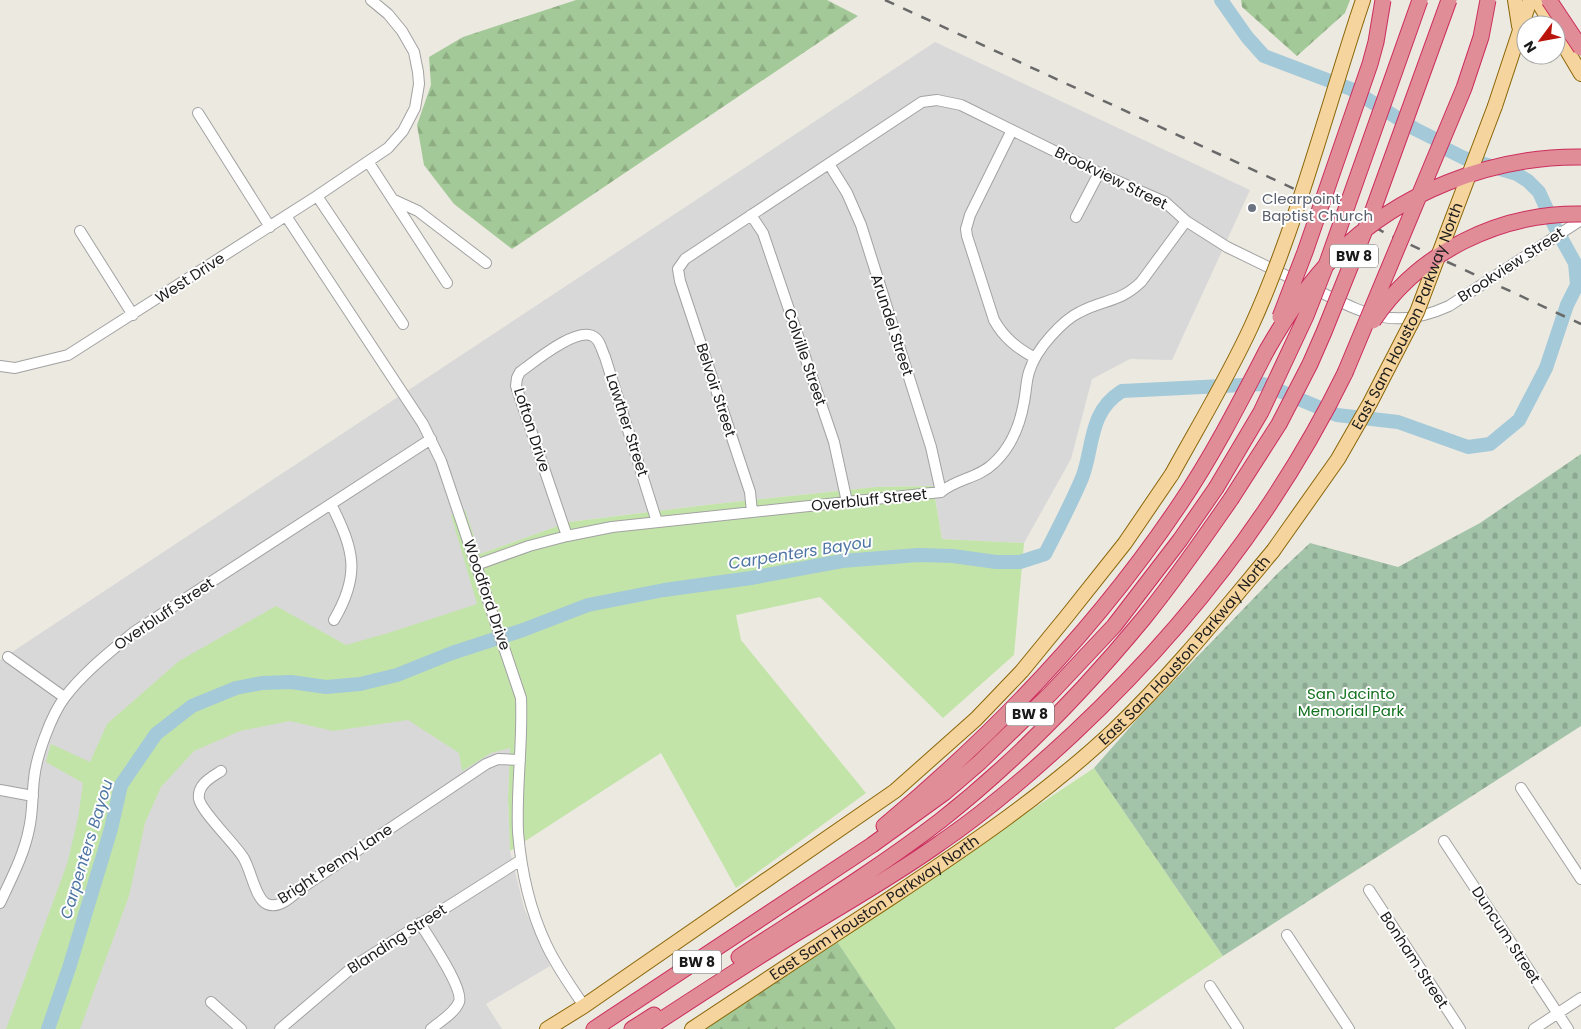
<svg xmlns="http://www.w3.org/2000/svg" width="1581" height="1029" viewBox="0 0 1581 1029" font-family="Poppins,sans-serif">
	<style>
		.residential { fill: #d9d8d8 }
		.grass { fill: #c3e4a9 }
		.forest { fill: url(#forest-firs) }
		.cemetery { fill: url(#cemetery-stones) }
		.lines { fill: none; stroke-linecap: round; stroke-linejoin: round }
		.river { stroke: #a4c9d8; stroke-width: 14 }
		.minor-casing { stroke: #a2a2a2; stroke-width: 12 }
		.major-casing { stroke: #8a6609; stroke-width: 16 }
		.highway-casing { stroke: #cb2e5c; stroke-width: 17 }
		.minor { stroke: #fff; stroke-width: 10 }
		.major { stroke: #f5d49d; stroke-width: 14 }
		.highway { stroke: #e08d98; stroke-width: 15 }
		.rail { stroke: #696969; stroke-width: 2.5; stroke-dasharray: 10 10; stroke-linecap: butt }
		.major-bridge-casing { stroke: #8a6609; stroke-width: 16; stroke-linecap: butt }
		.highway-bridge-casing { stroke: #cb2e5c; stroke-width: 17; stroke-linecap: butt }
		.major-bridge { stroke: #f5d49d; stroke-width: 14 }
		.highway-bridge { stroke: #e08d98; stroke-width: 15 }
		.worship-dot { fill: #6b7280; stroke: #fff; stroke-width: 2 }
		.labels { text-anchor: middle; stroke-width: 4; stroke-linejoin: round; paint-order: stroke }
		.shield { fill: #fff; stroke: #5f5f5f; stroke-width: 1 }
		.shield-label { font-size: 14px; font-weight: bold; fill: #1b1b1b }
		.street-label { font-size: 15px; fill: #1b1b1b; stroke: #fff }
		.worship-label { font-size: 15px; fill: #5b616d; stroke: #fff; text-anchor: start }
		.park-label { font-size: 15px; fill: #12711e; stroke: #fff }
		.water-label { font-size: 16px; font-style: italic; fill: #4f75a4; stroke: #fff }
	</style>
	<defs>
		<pattern id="forest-firs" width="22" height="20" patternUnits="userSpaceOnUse" patternTransform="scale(1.25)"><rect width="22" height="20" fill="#a4c998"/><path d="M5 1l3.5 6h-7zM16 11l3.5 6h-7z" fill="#8dac82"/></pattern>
		<pattern id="cemetery-stones" width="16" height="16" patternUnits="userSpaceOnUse" patternTransform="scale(1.25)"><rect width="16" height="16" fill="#a4c4aa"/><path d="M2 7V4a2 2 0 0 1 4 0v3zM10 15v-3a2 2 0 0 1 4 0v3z" fill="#8da892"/></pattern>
	</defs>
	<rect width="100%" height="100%" fill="#ece9e1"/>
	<!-- residential -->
	<path class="residential" d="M935,42L1250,190L1172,360L1130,359L1092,379L1071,459L1024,543L942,539L933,486L876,487L706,505L569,522L480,554L465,511L477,604L510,748L508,800L510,851L524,908L550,966L486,1004L502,1029H0V660Z"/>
	<!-- grass -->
	<path class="grass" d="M933,486L942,539L1024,543L1014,655L943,718L820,597L736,615L741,640L866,793L736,888L661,753L510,851L508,800L510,748L491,753L462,771L459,753L408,720L333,731L290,721L240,731L194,751L161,787L145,823L129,896L80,1029H6L67,864L78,818L83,783L46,762L51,744L90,762L107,724L179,661L276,606L346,645L388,633L477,604L451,515L465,510L480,554L569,522L706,505L876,487Z
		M1094,768L1223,956L1114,1029H896L836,940Z"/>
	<!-- forest -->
	<path class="forest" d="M576,0H827L858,16L512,249L454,204L424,165L417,125L431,85L429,57L463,37Z
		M1241,0H1350L1345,13L1297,56L1242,7Z
		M836,940L896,1029H697Z"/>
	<!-- cemetery -->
	<path class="cemetery" d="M1581,454V726L1223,956L1094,768L1139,717L1278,573L1310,543L1398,567L1480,523Z"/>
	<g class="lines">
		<!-- river -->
		<path class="river" d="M48,1029L69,968L111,829L121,785L156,734L192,706L236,688L262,683L291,682L326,687L360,684L397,675L452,653L523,630L588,605L664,590L751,578L842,561L918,555L953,556L996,562H1020L1045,554C1058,529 1071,504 1082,478C1094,447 1088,412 1122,391L1263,384L1337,415L1398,422L1468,447L1490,444L1519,420L1546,368L1567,305L1577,285L1575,263L1555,227L1539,192L1528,181L1517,174L1464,158L1446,149L1435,139L1415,129L1351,89L1264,56L1247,37L1221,0"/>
		<defs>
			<path id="minor" d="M198,113L270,227
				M1012,130L970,215L966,229L967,236L994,320C1004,338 1017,348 1035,358
				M369,163L447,283
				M829,164L847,193L861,225L931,447L941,492
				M317,196L403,324
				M394,200L418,211L486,263
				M751,215L763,233L834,442L847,502
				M286,216L423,424L441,461L521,698C523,743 516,788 518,832C521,869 530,910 546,944C556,966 570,985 584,1006
				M1076,217L1099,173
				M80,231L133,315
				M1312,288C1364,313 1392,332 1449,306L1581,220
				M0,366L15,368L68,355L317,196L388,148L403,131L415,108L419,84L418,72L414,52L402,31L388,14L371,0
				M331,504C354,550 361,574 334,620
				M752,512L750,492L680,281L678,269L685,259L922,102L937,100L961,105L1099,173L1165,202L1186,221L1227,247L1299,282
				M567,536L516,386L517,378L520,372C534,362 578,325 594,337C600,340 602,351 605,357L657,522
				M476,565L529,546L567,536L612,527L941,492C956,479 979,478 994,463C1011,447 1020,425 1024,402C1026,392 1026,382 1029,372C1033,359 1042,346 1051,336C1059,327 1069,317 1080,312C1104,299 1119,303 1141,282L1186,221
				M8,657L64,697
				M221,771C212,777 197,784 199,799C201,811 234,843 243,857C251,869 255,899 267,904C280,910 294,894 303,887L486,764L498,759L520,760
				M1521,788L1581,879
				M0,790L33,796
				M1444,841L1568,1029
				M1369,890L1460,1029
				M0,903C11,879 24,855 29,829C33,813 32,795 34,779C36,757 51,715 65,697C84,672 110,652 134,632L431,439
				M420,923C428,937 464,988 459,1002C454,1014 440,1021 431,1029
				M1287,935L1349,1029
				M1210,986L1238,1029
				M211,1002L241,1029
				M280,1029L354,966L521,860
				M1534,1029L1581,998"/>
			<g id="major">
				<path d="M1515,0L1519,26"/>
				<path d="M1537,0L1552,25"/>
				<path d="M1357,18L1363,0"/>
				<path d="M1556,32L1581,74"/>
				<path d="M1495,106L1530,0"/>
				<path d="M547,1029L584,1006L895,791L976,719L1022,671L1067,616L1125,543L1172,474"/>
				<path id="s1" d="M692,1029C757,986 823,942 889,899C967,847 1046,794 1114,730C1172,675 1222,612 1273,551"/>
			</g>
			<path id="highway" d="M884,826C997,732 1098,626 1180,504C1213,455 1240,402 1267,350
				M739,957C806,913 876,870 940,821C1015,762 1083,692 1144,618C1175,580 1203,539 1231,499
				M594,1029L872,845L944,793L980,762L1050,694L1114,626L1180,540L1216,488
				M632,1029L654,1015
				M647,1029C696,997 745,965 795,934C844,904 894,876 940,843C987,811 1031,773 1073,734C1184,630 1278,510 1345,373"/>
		</defs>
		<!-- minor casing -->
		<use href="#minor" class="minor-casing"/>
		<!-- major casing -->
		<use href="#major" class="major-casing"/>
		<!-- highway casing -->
		<use href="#highway" class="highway-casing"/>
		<!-- minor -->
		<use href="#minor" class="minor"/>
		<!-- major -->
		<use href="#major" class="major"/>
		<!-- highway -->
		<use href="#highway" class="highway"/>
		<!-- rail -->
		<path class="rail" d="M885,0L1364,221L1385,233L1581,324"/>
		<defs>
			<g id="major-bridge">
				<path d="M1172,474C1199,425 1228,377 1251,327C1268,290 1282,252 1295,214C1317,149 1336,83 1357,18"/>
				<path id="s2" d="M1273,551L1338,459L1370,403L1417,312L1495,106"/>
			</g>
			<path id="highway-bridge" d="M1549,0L1581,48
				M1280,317L1305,252L1370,64L1376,42L1383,0
				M1373,321C1419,252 1499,213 1581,214
				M1267,350C1286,317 1307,284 1334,257C1398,193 1490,156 1581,157
				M1345,373L1464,88L1481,37L1488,0
				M1216,488L1261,412L1306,316L1328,260L1420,0
				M1231,499L1279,424L1310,364L1324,332L1373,210L1449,0"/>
		</defs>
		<!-- major-bridge casing -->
		<use href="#major-bridge" class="major-bridge-casing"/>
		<!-- highway-bridge casing -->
		<use href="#highway-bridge" class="highway-bridge-casing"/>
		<!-- major-bridge -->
		<use href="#major-bridge" class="major-bridge"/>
		<!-- highway-bridge -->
		<use href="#highway-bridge" class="highway-bridge"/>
	</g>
	<!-- markers -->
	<circle class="worship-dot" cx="1252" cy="208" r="5"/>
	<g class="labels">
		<!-- shield labels -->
		<g class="shield">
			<rect x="1330" y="244.5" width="48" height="23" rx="4"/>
			<rect x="1006" y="702.5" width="48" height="23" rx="4"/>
			<rect x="673" y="950.5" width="48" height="23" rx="4"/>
		</g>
		<g class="shield-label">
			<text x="1354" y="261">BW 8</text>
			<text x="1030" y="719">BW 8</text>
			<text x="697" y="967">BW 8</text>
		</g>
		<!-- street labels -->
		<g class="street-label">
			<text transform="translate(1111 178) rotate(26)" y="5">Brookview Street</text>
			<text transform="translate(1511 265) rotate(-33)" y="5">Brookview Street</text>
			<text transform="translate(190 278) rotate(-33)" y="5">West Drive</text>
			<text dy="5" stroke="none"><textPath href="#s2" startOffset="272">East Sam Houston Parkway North</textPath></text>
			<text transform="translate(892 325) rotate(72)" y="5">Arundel Street</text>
			<text transform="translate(805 357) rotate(71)" y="5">Colville Street</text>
			<text transform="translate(716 390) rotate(72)" y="5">Belvoir Street</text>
			<text transform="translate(627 425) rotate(72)" y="5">Lawther Street</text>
			<text transform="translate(532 430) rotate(72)" y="5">Lofton Drive</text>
			<text transform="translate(869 500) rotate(-6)" y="5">Overbluff Street</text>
			<text transform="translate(487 595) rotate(71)" y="5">Woodford Drive</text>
			<text transform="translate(164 614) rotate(-34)" y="5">Overbluff Street</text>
			<text dy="5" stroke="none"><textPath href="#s1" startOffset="624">East Sam Houston Parkway North</textPath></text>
			<text transform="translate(335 864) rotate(-33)" y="5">Bright Penny Lane</text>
			<text dy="5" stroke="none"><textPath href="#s1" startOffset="219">East Sam Houston Parkway North</textPath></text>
			<text transform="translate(1506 935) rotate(57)" y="5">Duncum Street</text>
			<text transform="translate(397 939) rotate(-33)" y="5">Blanding Street</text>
			<text transform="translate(1414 960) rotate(57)" y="5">Bonham Street</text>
		</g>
		<!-- worship labels -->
		<g class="worship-label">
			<text x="1262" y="204">Clearpoint<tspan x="1262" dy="17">Baptist Church</tspan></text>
		</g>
		<!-- park labels -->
		<g class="park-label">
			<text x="1351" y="699">San Jacinto<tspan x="1351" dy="17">Memorial Park</tspan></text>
		</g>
		<!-- water labels -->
		<g class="water-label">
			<text transform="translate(800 552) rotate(-9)" y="6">Carpenters Bayou</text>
			<text transform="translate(86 849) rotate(-73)" y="6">Carpenters Bayou</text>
		</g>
	</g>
	<!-- north arrow -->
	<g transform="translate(1541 40) rotate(238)"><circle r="24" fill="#ffffff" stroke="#a4a4a4"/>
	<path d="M0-4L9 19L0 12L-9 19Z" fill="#ba150c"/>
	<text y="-8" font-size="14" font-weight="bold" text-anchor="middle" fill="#1b1b1b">N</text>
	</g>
</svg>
